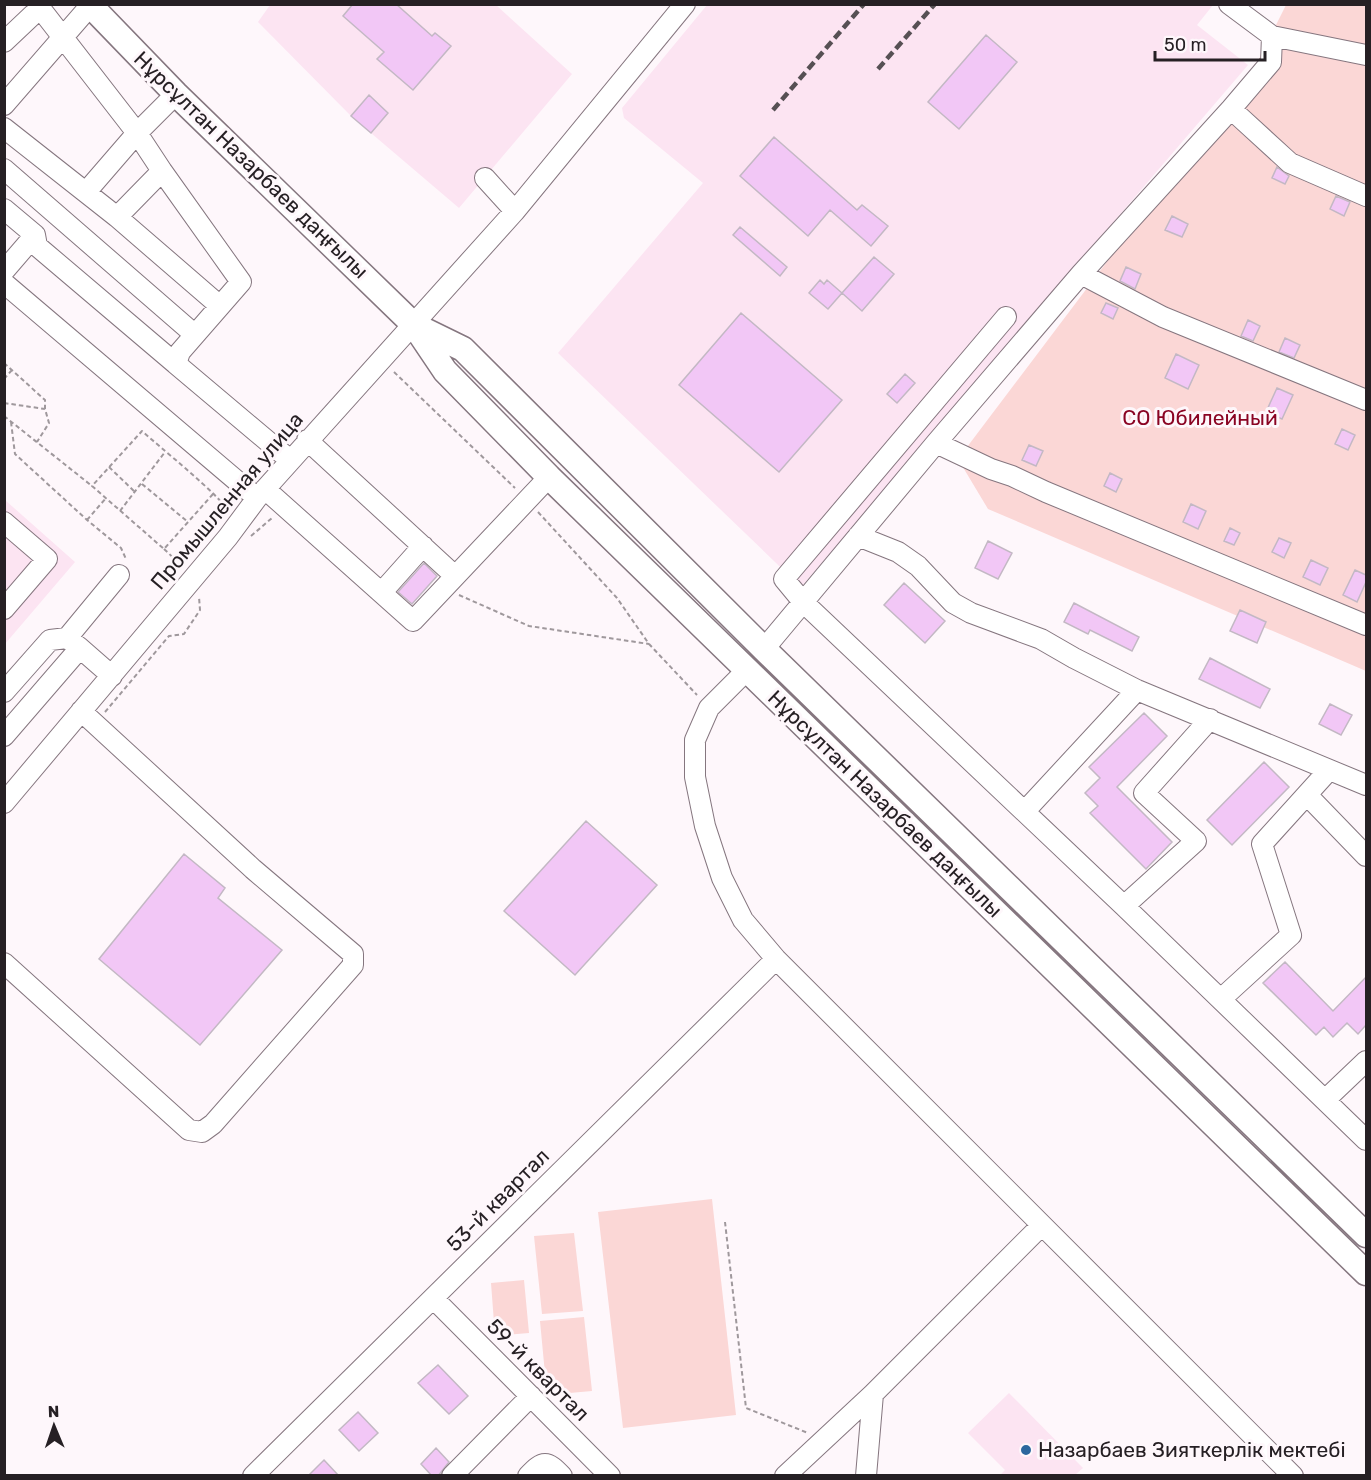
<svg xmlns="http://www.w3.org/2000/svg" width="1371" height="1480" viewBox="0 0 1371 1480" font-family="Rubik,sans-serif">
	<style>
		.built { fill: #fce4f2 }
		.green { fill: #fbd7d6 }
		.building { fill: #f2c7f6; stroke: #c3b8c4; stroke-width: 1.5 }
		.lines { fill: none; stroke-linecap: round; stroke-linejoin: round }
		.minor-casing { stroke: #85767f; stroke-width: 22 }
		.major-casing { stroke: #85767f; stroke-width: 27 }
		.path { stroke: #9f989c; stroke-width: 2; stroke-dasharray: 4.5 3; stroke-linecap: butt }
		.minor { stroke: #fff; stroke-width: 20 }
		.major { stroke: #fff; stroke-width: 24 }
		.rail { stroke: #565054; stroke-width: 4.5; stroke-dasharray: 9 4.5; stroke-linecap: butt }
		.poi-dot { fill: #2c679e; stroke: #fef7fb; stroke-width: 2 }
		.labels { text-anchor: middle; stroke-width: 6; stroke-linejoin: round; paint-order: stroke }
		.street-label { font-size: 21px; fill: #262024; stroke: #fef7fb }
		.park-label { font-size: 21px; fill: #8a0423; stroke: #fef7fb }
		.poi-label { font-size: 21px; fill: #262024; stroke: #fef7fb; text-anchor: start }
	</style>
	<rect width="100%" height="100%" fill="#fef7fb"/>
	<!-- built -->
	<path class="built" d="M270,5H496L572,74L459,208L351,116L258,22Z
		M707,5H1213L1197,25L1248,65L801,587L558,353L703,183L624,118L622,108Z
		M5,500L75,562L5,644Z
		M1009,1393L1083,1468L1075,1475H1000L1005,1470L968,1433Z"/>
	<!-- green -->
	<path class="green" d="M1286,5H1366V671L988,509L958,459L1257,63Z
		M712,1199L736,1415L623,1428L598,1212Z
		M574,1233L583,1311L542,1314L534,1236Z
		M524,1280L529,1333L495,1336L491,1283Z
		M584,1317L592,1391L547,1395L540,1321Z"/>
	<!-- building -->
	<path class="building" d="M353,4H396L432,36L435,33L451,46L413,90L377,59L384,52L343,16Z
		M986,35L1017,62L959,129L928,102Z
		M369,95L388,113L371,133L351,116Z
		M774,137L857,210L862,205L888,226L871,246L830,210L808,236L740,176Z
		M1277,167L1289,176L1285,184L1272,178Z
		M1336,196L1350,202L1344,216L1330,209Z
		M1172,216L1188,224L1182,237L1165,230Z
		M740,227L787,267L780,276L733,235Z
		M874,257L894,274L862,311L842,293Z
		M1126,267L1141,274L1135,289L1120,281Z
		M820,280L824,284L827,280L842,293L828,309L809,293Z
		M1106,303L1118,308L1113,319L1101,313Z
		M741,313L842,400L779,472L679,385Z
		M1248,320L1260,326L1253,341L1241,336Z
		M1285,338L1300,345L1294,358L1279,352Z
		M1176,354L1199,365L1188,389L1165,378Z
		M905,374L915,383L897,403L887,394Z
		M1277,388L1293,395L1282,419L1266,412Z
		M1342,429L1355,435L1348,450L1335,444Z
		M1029,445L1043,451L1036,466L1022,460Z
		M1110,473L1122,479L1116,492L1104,486Z
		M1191,504L1206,511L1198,529L1183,522Z
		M1230,528L1240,533L1234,545L1224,541Z
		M1279,538L1291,543L1284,558L1272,552Z
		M988,541L1012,553L998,579L975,568Z
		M1311,560L1328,568L1320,585L1303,577Z
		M424,563L437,576L412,604L398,592Z
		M1355,570L1366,575V582L1357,602L1343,595Z
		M904,583L945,621L925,643L884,605Z
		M1074,603L1139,637L1132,651L1090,630L1088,634L1064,622Z
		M1240,610L1266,622L1257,643L1230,631Z
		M1210,658L1270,689L1260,708L1199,679Z
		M1330,704L1352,715L1341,735L1319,724Z
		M1144,713L1167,736L1117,787L1172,842L1146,869L1090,813L1098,806L1085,793L1100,778L1089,767Z
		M1264,762L1289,787L1232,845L1207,820Z
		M586,821L657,885L575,975L504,911Z
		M184,854L225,888L218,898L282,950L200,1045L99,959Z
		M1285,962L1333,1011L1366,977V1025L1358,1034L1347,1023L1333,1037L1324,1027L1316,1035L1263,983Z
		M438,1365L468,1396L449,1414L418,1383Z
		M358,1412L378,1433L359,1451L339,1430Z
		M436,1448L449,1462L438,1476H432L421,1464Z
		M324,1460L339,1476H308Z"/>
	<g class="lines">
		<defs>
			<path id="minor" d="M37,4L137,133L162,171L241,282L180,352L176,364L290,460
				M1272,36L1366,55
				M4,42L40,8
				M4,105L90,6
				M1231,109L1290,163L1366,196
				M4,128L117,217L220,306
				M4,169L194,334
				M485,178L515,211
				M86,192L137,133L176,94
				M4,209L35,235L4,271
				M117,217L162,171
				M35,235L37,246L176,364
				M1081,274L1163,317L1366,400
				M4,283L257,498
				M1006,317L784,579L803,602L1124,906L1366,1140
				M307,440L455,576
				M936,443L991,469L1012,476L1046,492L1366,625
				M265,489L413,621L549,477
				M4,522L47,559L4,609
				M858,536L898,552L918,566L953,603L971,613L1041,639L1074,658L1137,690L1366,785
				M382,592L423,546
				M67,638L119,575
				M764,649L936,443L1081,274L1231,109L1271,62L1272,36L1229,4
				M747,670L709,708L695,740V777L705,826L722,878L743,920L776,959L1293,1476
				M4,692L50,640L67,638L80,648
				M4,736L80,648L112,676
				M1307,795L1366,856
				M4,803L228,537L257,498L515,211L685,4
				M1025,811L1137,690
				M1124,906L1196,841L1144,793L1210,719
				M4,963L189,1130L202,1132L213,1124L353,965V954L253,869L81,711
				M1221,999L1291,935L1262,844L1329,770
				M1325,1100L1366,1061
				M433,1298L610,1476
				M253,1476L776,959
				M452,1476L531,1396
				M528,1476C543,1460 547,1460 562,1476
				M785,1476L873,1394
				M866,1476L873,1394L1042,1225"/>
			<path id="major" d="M89,4L176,94L414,325L445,371L549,477L1366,1273
				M416,326L463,349L764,649L1366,1235"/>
		</defs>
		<!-- minor casing -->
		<use href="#minor" class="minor-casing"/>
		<!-- major casing -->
		<use href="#major" class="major-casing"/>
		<!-- path -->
		<path class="path" d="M4,363L45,400V409L49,423L37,442
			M394,372L515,488
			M4,379L12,370
			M4,403L45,409
			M4,416L92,486
			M11,422L15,454L87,520L121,548L126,559
			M109,467L135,492
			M142,484L188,522
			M213,494L164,549L92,486L142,431C156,444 222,497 227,510
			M120,511L165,452
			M538,512L617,598L649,644L697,695
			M87,520L106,498
			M251,536L272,518
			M164,549L180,564L184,562
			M459,595L529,626L649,644
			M105,712L169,636L184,634L200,610L199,597
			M725,1222L746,1408L808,1433"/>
		<!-- minor -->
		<use href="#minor" class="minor"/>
		<!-- major -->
		<use href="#major" class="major"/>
		<!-- rail -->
		<path class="rail" d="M878,69L935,4
			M773,110L864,4"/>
	</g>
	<!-- markers -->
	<circle class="poi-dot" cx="1026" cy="1450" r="6"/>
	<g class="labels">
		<!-- street labels -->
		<g class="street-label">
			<text transform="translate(251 165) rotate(44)" y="7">Нұрсұлтан Назарбаев даңғылы</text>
			<text transform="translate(227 501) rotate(-50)" y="7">Промышленная улица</text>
			<text transform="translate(885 804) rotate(44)" y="7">Нұрсұлтан Назарбаев даңғылы</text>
			<text transform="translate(498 1200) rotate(-45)" y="7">53-й квартал</text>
			<text transform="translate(538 1370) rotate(45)" y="7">59-й квартал</text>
		</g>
		<!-- park labels -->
		<g class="park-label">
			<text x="1200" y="425">СО Юбилейный</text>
		</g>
		<!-- poi labels -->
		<g class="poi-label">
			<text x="1038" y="1457">Назарбаев Зияткерлік мектебі</text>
		</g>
	</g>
	<!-- border -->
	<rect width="1371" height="1480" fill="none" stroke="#262024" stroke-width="12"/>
	<!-- north arrow -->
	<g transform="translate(54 1426) rotate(358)" stroke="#fef7fb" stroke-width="4.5" paint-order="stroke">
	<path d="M0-4.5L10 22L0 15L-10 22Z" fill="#262024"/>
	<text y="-9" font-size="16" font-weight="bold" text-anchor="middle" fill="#262024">N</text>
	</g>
	<!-- scale -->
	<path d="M1155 51v9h110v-9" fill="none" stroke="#262024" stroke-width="3"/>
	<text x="1164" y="51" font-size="18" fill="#262024" stroke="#fef7fb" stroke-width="4.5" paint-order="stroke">50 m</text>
</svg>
